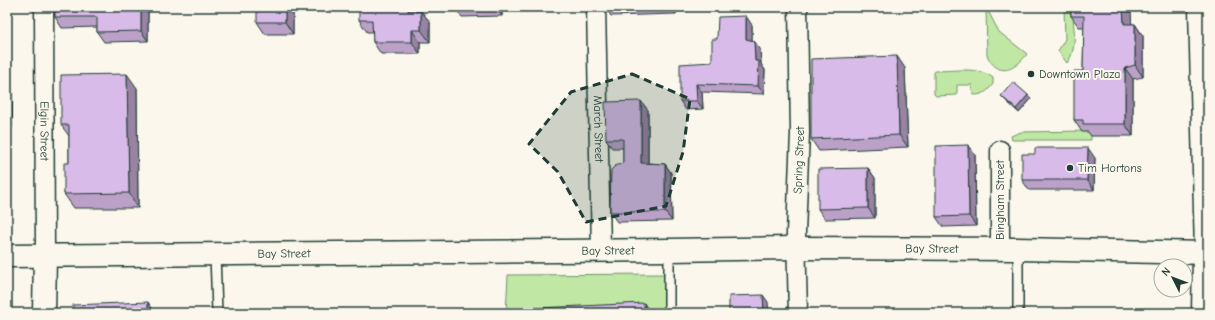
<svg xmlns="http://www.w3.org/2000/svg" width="1215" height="320" viewBox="0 0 1215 320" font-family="'Comic Neue',sans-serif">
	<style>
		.green { fill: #c0e8a4; stroke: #70926c }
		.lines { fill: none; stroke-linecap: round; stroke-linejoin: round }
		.lane-casing { stroke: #1f3d34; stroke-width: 12 }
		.street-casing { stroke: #1f3d34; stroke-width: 21 }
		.secondary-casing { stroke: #1f3d34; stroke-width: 25 }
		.lane { stroke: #fbf7ec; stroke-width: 9 }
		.street { stroke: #fbf7ec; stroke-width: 18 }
		.secondary { stroke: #fbf7ec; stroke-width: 22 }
		.wall { fill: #bba1c8; stroke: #1f3d34 }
		.shaded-wall { fill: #9883a3; stroke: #1f3d34 }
		.building { fill: #d9bbe9; stroke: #1f3d34 }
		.marked { fill: #1f3d34; fill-opacity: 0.2; stroke: #1f3d34; stroke-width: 3; stroke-dasharray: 8 5; stroke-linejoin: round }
		.poi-dot { fill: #1f3d34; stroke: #fbf7ec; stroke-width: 1.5 }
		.labels { text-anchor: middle; stroke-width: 4; stroke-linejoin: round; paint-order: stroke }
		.poi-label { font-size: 12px; fill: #1f3d34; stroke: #fbf7ec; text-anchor: start }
		.street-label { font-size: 12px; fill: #1f3d34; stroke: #fbf7ec }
	</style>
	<rect width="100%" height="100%" fill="#fbf7ec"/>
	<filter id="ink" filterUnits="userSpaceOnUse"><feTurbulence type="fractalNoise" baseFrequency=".025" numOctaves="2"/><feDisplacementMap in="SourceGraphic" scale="8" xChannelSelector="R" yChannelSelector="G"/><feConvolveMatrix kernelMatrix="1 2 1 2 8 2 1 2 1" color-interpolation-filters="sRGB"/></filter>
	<g filter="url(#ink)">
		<!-- green -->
		<path class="green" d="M986,7L999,32L1027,54C1015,70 998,79 987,55Z
			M1064,7H1072C1073,25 1079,47 1067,63L1058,51L1065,39Z
			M936,71C954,71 979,66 993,78V84C987,92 983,95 973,95L972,85H957V95L936,96L934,94V72Z
			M1091,131V140H1012L1011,136L1021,132Z
			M668,274L669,313H506L508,275Z"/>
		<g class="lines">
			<defs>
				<path id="lane" d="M669,250V313
					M215,254L217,312
					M1018,313V249"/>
				<g id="street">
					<path id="s1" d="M44,7L45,256"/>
					<path id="s2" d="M596,7L601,250"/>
					<path d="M1198,7L1204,253"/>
					<path d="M1000,150V250"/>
					<path id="s3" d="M798,313L796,233L800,133L798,7"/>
				</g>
				<g id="secondary">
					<path id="s4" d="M7,256L669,250L796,248L1018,249L1208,253"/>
					<path d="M44,313L45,256"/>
					<path d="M1203,313L1204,253"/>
				</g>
			</defs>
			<!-- lane casing -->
			<use href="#lane" class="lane-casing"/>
			<!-- street casing -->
			<use href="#street" class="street-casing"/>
			<!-- secondary casing -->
			<use href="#secondary" class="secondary-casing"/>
			<!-- lane -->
			<use href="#lane" class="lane"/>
			<!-- street -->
			<use href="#street" class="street"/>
			<!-- secondary -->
			<use href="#secondary" class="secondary"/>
		</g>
		<!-- wall -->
		<path class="wall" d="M55,7H148V41L104,42L97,32V27L62,28L55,17Z
			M293,7V34H265L257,22Z
			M454,7H502V16L462,17Z
			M605,7H676V14L611,16Z
			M1071,7L1131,24H1135L1143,36V77L1133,79V136H1091L1088,132H1082L1074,120L1083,71L1084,27H1079L1071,16Z
			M416,11H421L430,22V42H420V54H381L373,42V32H367L359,20Z
			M752,25V40L754,41L760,49L761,64L765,70L764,94L702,92L703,109L686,110L680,101L712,62L717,39Z
			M905,68L908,147L819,151L811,139Z
			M7,83L12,91V128H7Z
			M137,88L138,208H74L64,194L69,163V136L61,125Z
			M1001,96L1031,99L1019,113L1004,99Z
			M648,110V163L665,164L671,173L672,221L617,222L610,212L623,163V148H612L606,139Z
			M968,145L975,155L976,226L943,227L936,217Z
			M1035,154L1095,158L1094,190H1029L1022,180Z
			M868,168L875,178V218L825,219L818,209Z"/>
		<!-- shaded-wall -->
		<path class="shaded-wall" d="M141,7H148V41L141,31Z
			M285,7H293V34L285,22Z
			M408,7H416V23L408,11Z
			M495,7H502V16Z
			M671,7H676V14Z
			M1123,7H1131L1132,36L1124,24Z
			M421,11L430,22V42L421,30Z
			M746,16L752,25V48L746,39Z
			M1135,24L1143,36V77L1135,65Z
			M412,30L420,42V54L412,42Z
			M754,41L760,49L761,64L765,70L764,94L758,86L755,61Z
			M897,56L905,68L908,147L899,135Z
			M1125,68L1133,79V136L1125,124Z
			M127,74L137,88L138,208L129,193Z
			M7,83L12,91V128L7,121Z
			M696,84L702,92L703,109L697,101Z
			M1028,95L1031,99L1019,113L1016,109Z
			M641,101L648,110V173L641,163Z
			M968,145L975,155L976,226L969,216Z
			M1088,148L1095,158L1094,190L1087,180Z
			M665,164L671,173L672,221L665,212Z
			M868,168L875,178V218L868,208Z
			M763,295L768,302L769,313H764Z
			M148,302L155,313H148Z
			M644,303L650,313H644Z"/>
		<!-- building -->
		<path class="building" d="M55,7H141V31L97,32V17H55Z
			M257,7H285V22H257Z
			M359,7H408V11H421V30H412V42H373L372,20H359Z
			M1071,7H1123L1124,24H1135V65L1125,68V124H1083V120H1074V71H1083L1084,16H1071Z
			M746,16V39L754,41L755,61H759L758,86L696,84L697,101H680V64L712,62V39H717L718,17Z
			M897,56L899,135L811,139V59Z
			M127,74L129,193L64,194V163H69V125H61V75Z
			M1013,82L1028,95L1016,109L1001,96Z
			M641,101V163L665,164V212H610L611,170L615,166L623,163V139H606L605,102Z
			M968,145L969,216L936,217V146Z
			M1035,148H1088L1087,180H1022V154H1035Z
			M868,168V208L818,209V169Z
			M763,295L764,313H729V296Z
			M148,302V313H73V305Z
			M644,303V313H496L497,310Z"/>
	</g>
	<!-- marked area -->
	<path class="marked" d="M632,74L690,99L683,152L666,206L586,222L558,172L529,144L571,92Z"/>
	<!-- markers -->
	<g class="poi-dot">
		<circle cx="1031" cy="74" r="4"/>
		<circle cx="1070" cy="168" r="4"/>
	</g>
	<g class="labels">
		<!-- poi labels -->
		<g class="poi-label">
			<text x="1039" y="78">Downtown Plaza</text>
			<text x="1078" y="172">Tim Hortons</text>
		</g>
		<!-- street labels -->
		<g class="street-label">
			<text dy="4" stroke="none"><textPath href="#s2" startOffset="122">March Street</textPath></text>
			<text dy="4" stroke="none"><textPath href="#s1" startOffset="124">Elgin Street</textPath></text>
			<text dy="4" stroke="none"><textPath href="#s3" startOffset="153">Spring Street</textPath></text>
			<text transform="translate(1000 200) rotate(-90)" y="4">Bingham Street</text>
			<text dy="4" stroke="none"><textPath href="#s4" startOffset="925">Bay Street</textPath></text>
			<text dy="4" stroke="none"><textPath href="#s4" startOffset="601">Bay Street</textPath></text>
			<text dy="4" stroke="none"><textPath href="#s4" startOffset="277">Bay Street</textPath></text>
		</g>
	</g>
	<!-- margin -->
	<rect width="1215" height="320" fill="none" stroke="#fbf7ec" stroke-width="24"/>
	<rect x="12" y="12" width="1191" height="296" fill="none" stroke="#1f3d34" stroke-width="1.5" filter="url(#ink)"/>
	<!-- north arrow -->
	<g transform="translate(1173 278) rotate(312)"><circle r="19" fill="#fbf7ec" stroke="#a3ada2"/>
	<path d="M0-3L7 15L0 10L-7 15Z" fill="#1f3d34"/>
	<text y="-6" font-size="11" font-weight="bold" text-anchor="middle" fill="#1f3d34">N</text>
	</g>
</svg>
